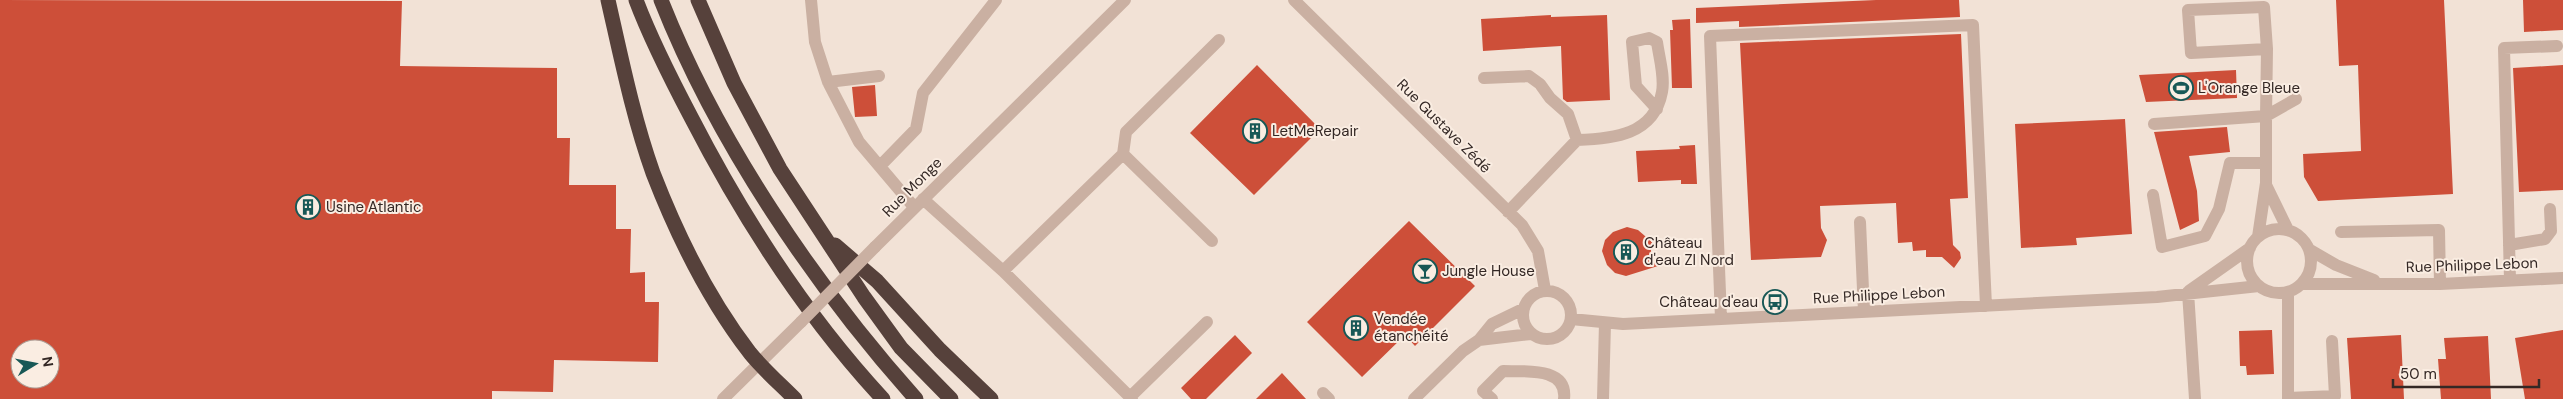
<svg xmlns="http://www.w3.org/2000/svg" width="2563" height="399" viewBox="0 0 2563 399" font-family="'DM Sans',sans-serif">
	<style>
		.building { fill: #cd4f39; fill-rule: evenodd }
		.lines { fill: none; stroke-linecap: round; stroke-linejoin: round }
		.minor { stroke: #cab0a2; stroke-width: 12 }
		.highway { stroke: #56413b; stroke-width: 15 }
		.minor-bridge { stroke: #cab0a2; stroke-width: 12 }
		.labels { text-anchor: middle; stroke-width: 4; stroke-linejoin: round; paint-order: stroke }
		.poi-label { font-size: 15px; fill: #342825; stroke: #faede2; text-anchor: start }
		.street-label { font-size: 15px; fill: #342825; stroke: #faede2 }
	</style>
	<rect width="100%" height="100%" fill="#f2e2d6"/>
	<!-- building -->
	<path class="building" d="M0,0L402,1L400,66L557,68V138H570L569,185H616V229H631L630,273L645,272V302H659L658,362L554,360L553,392L492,391V399H0ZM20,349H50V379H20Z
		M1876,0H1959L1960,17L1739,27V21L1696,23V8Z
		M2336,0H2444L2453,194L2318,201L2304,177L2303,154L2361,151L2358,65L2339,66Z
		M2523,0H2563V30L2524,32Z
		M1551,15V17L1607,15L1610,100L1567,102L1563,99L1561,46L1483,51L1481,19Z
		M1690,19L1692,88H1672L1670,30H1673L1672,20Z
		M1961,34L1968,198L1950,199L1953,245L1960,252L1961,258L1954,268L1942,257H1926V250L1913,251L1912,242L1898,243L1896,203L1820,206L1821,228L1827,240L1821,257L1751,260L1740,43Z
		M1257,65L1320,129L1254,195L1190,133Z
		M2563,65V190L2519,192L2513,68Z
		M2236,70L2237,98L2146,102L2139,75Z
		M875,85L877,116L855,117L852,87Z
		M2125,119L2132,234L2076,238L2077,245L2021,248L2015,124Z
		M2227,127L2230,152L2189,156L2197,191L2199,221L2180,230L2154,132Z
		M1695,145L1697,184H1681V180L1638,182L1636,151L1680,149L1679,146Z
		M1409,221L1475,286L1415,346L1405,335L1362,377L1307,322Z
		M1627,227L1638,230L1652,242L1650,259L1658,266L1626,276L1615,273L1607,265L1602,251L1605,240L1613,232Z
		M2272,330L2274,374L2247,375L2246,366H2240L2239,331Z
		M2563,330V399H2525L2515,338Z
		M1235,335L1252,353L1206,399H1191L1181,388Z
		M2401,335L2404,399H2351L2347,338Z
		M2488,336L2491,399H2441L2438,359H2446L2444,338Z
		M1282,373L1306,399H1256Z"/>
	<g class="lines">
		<!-- minor -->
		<path class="minor" d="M811,0L815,42L828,82L859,142L914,207
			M1294,0L1522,225L1538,251L1545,290
			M1484,78L1529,76L1540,84L1550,98L1568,114L1577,140
			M828,82L879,76
			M2154,124L2266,116L2267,49L2264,7L2188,10L2191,53L2267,49
			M1123,154L1212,241
			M880,166L916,129L923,93L996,0
			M2266,185L2288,230
			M2153,195L2162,247L2205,236L2219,209L2230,163H2266
			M923,199L1003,271L1132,399
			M1508,212L1577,140C1613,139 1654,135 1662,92C1665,77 1659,57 1657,42L1649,38L1632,42L1636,86L1657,109
			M1860,222L1864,312
			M2247 261a32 32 0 1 1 64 0a32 32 0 1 1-64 0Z
			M2341,232L2439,230L2440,284
			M2258,237L2266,183V116L2296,99
			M2509,245L2545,239L2551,231L2550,209
			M875,247L1125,0
			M2310,250L2336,265L2374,280
			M1003,271L1123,154L1126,132L1219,40
			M2510,280L2504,48L2557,46
			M2302,284H2440L2563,278
			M1523 315a24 24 0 1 1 48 0a24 24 0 1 1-48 0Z
			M2189,291L2250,248
			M2188,292L2195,399
			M1571,319L1623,324L2157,297L2259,286
			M1721,319L1710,36L1973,25L1986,306
			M1479,340L1531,334
			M1323,393L1329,399
			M1130,397L1207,322
			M2288,398L2335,396L2332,341
			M723,399L801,322
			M1414,399L1463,351L1479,340L1492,324L1523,309
			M1492,399L1483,391L1503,371C1523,372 1568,366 1564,399
			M1603,399L1605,323
			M2288,399V292"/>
		<!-- highway -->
		<path class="highway" d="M608,0C621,57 633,117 653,173C677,235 709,300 750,353C763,369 780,384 795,399
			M636,0C651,40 671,79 691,117C743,218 806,316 883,399
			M661,0C717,142 815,286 916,399
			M698,0L734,83L780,169L864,297L901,348L951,399
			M835,245L877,281L940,350L991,399"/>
		<!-- minor-bridge -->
		<path class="minor-bridge" d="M801,322L875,247"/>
	</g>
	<!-- icons -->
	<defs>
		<symbol id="stadium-ring" viewBox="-11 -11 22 22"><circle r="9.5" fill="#faede2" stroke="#185856" stroke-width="1.5"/><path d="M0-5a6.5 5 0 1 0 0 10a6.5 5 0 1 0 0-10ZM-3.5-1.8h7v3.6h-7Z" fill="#185856"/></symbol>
		<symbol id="building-ring" viewBox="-11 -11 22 22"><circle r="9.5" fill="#faede2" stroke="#185856" stroke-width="1.5"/><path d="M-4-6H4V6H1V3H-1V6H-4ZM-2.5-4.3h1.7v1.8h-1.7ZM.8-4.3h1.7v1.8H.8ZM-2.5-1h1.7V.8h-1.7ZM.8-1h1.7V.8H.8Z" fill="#185856"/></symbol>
		<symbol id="bar-ring" viewBox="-11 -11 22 22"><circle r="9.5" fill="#faede2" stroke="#185856" stroke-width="1.5"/><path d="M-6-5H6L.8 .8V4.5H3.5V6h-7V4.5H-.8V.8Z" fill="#185856"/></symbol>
		<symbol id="bus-ring" viewBox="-11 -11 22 22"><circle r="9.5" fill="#faede2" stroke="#185856" stroke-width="1.5"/><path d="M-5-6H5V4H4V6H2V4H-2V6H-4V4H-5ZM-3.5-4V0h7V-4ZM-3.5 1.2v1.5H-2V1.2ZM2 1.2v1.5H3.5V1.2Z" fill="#185856"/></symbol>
	</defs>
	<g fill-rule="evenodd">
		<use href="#stadium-ring" x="2167" y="74" width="28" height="28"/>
		<use href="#building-ring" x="1241" y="117" width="28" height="28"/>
		<use href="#building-ring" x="294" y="193" width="28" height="28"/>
		<use href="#building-ring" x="1612" y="238" width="28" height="28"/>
		<use href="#bar-ring" x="1411" y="257" width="28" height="28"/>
		<use href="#bus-ring" x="1761" y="288" width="28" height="28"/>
		<use href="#building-ring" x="1342" y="314" width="28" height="28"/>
	</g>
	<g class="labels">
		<!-- poi labels -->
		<g class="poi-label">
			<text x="2198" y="93">L'Orange Bleue</text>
			<text x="1272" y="136">LetMeRepair</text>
			<text x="326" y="212">Usine Atlantic</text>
			<text x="1644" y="248">Château<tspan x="1644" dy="17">d'eau ZI Nord</tspan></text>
			<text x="1442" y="276">Jungle House</text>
			<text x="1758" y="307" text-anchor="end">Château d'eau</text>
			<text x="1374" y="324">Vendée<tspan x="1374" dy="17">étanchéité</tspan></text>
		</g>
		<!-- street labels -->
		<g class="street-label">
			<text transform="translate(1444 126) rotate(45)" y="5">Rue Gustave Zédé</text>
			<text transform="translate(912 187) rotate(-45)" y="5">Rue Monge</text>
			<text transform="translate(2472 265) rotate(-2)" y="5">Rue Philippe Lebon</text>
			<text transform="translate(1879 295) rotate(-3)" y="5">Rue Philippe Lebon</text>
		</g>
	</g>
	<!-- north arrow -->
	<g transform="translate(35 364) rotate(80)"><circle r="24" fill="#faede2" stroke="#ab9e96"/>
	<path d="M0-4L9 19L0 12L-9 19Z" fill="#185856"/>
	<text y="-8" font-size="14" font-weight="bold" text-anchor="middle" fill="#342825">N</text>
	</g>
	<!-- scale -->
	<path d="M2393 379v8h146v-8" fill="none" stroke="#342825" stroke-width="2.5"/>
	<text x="2400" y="379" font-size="15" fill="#342825" stroke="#faede2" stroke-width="4" paint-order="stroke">50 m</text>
</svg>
